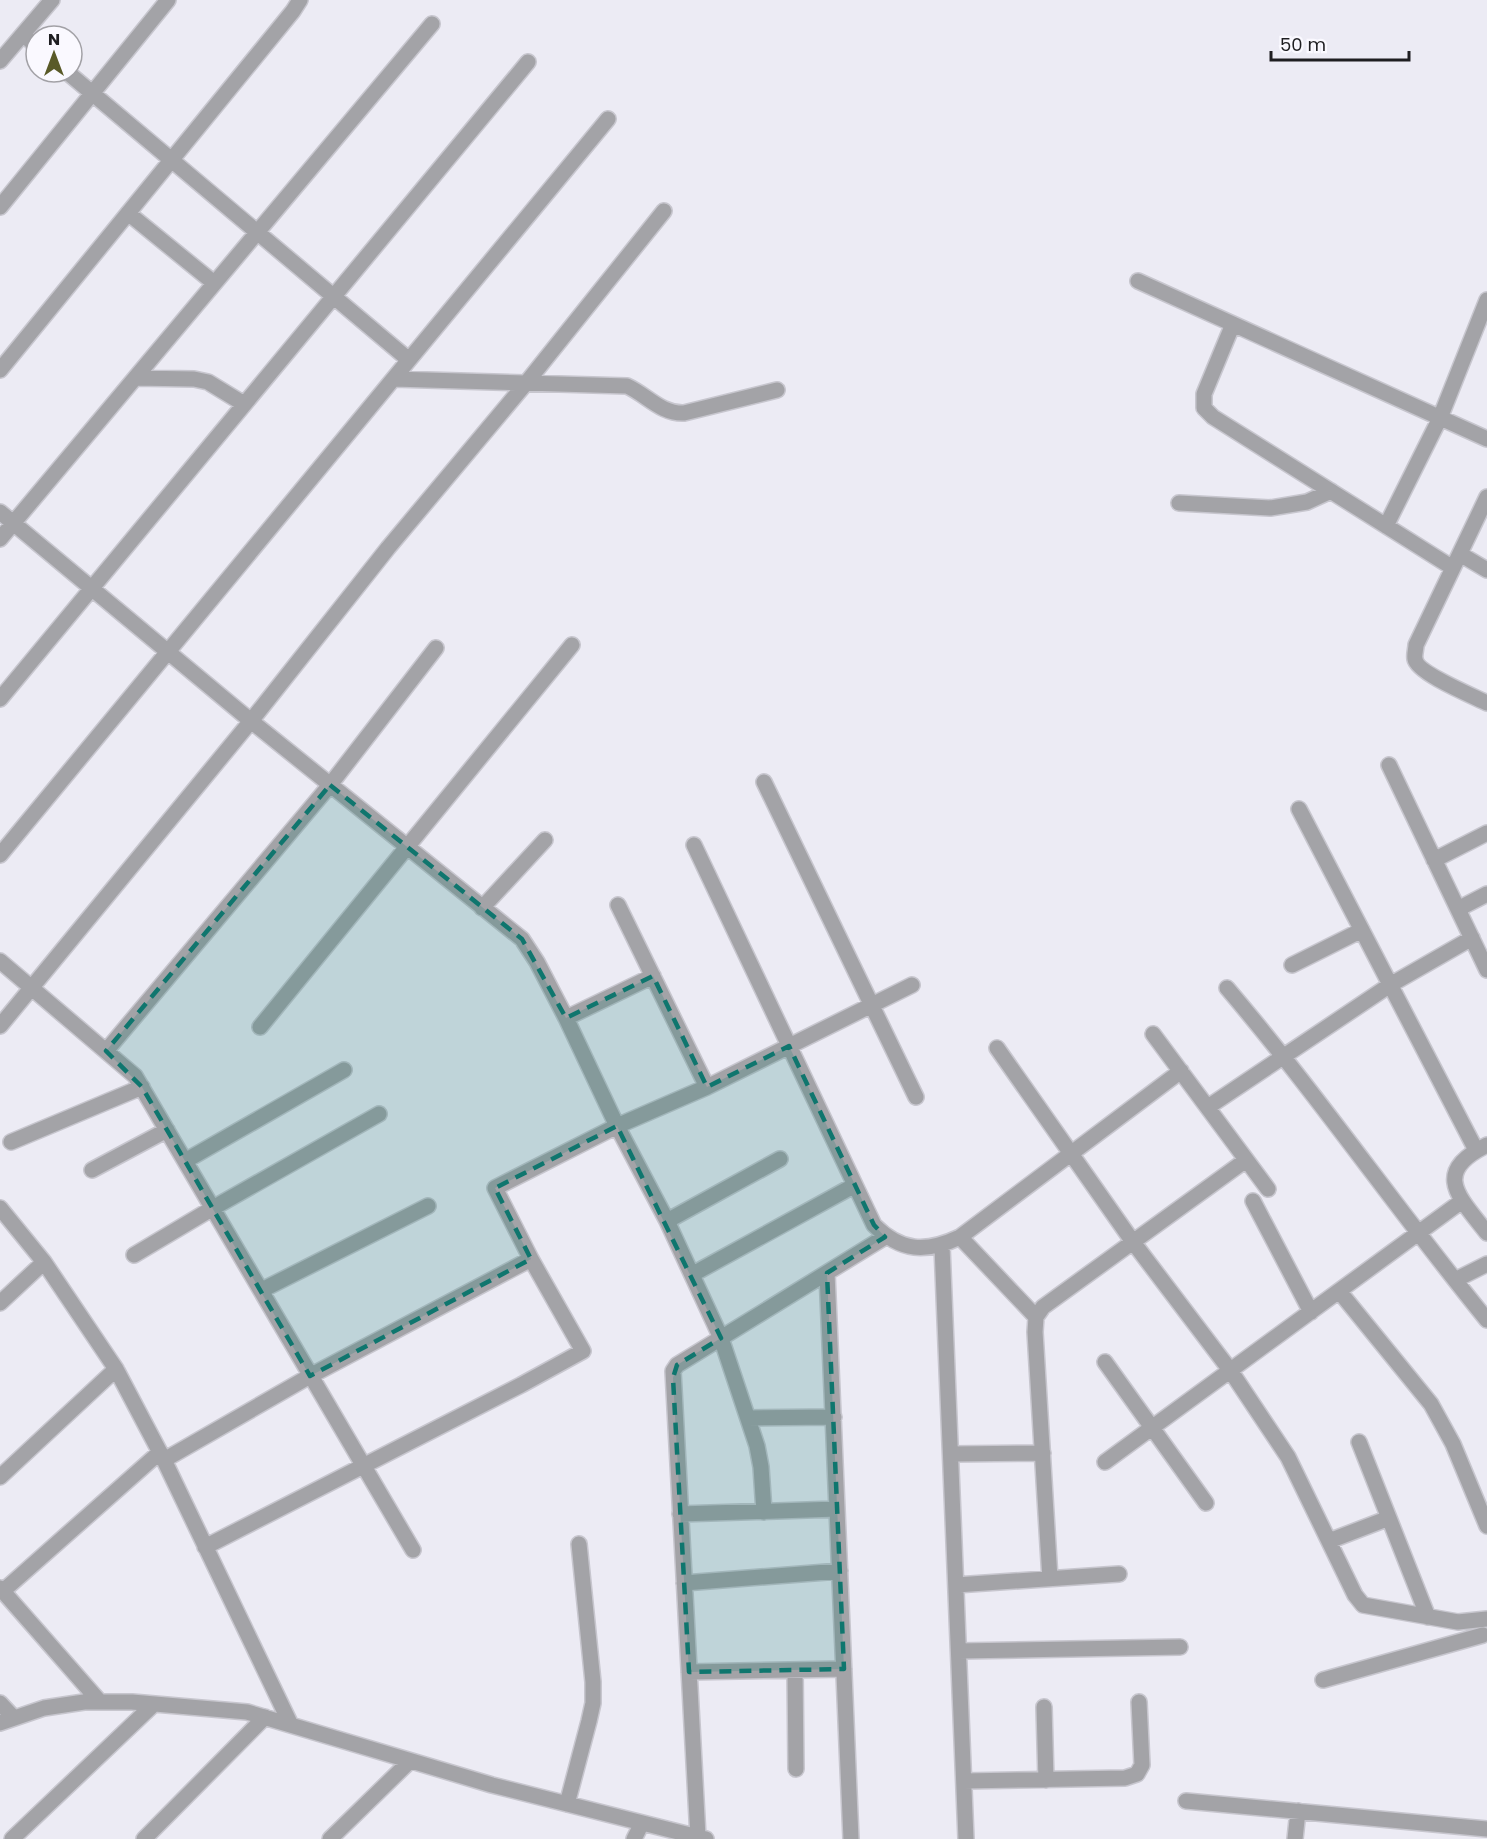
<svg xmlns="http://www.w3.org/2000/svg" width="1487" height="1839" viewBox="0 0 1487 1839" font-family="Poppins,sans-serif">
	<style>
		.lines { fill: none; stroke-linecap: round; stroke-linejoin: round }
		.minor-casing { stroke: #c7c6ce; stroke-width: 18 }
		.minor { stroke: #a3a3a7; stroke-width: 15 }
		.marked { fill: #0f766e; fill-opacity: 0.2; stroke: #0f766e; stroke-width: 4.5; stroke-dasharray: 12 8; stroke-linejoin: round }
	</style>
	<rect width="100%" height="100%" fill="#ecebf4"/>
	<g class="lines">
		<defs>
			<path id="minor" d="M23,34L36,46
				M0,61L52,0
				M67,72L409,360
				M0,207L168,0
				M128,213L214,283
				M1138,281L1487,439
				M1233,324L1204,394V408L1213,417L1453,568
				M0,370L293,11L300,0
				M135,378L194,379L208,382L244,404
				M394,379L627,386C647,395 661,414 684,413L777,390
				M1487,497L1416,645C1416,649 1414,655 1415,659C1417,673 1473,696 1487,703
				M1179,503L1270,508L1307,502L1331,491
				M0,512L251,721L522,939L537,962L566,1018L617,1126L667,1221L721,1338L757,1446L761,1467L764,1512
				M1386,526L1440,418L1487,300
				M0,539L432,24
				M1460,554L1487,570
				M0,699L528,62
				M1389,765L1487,970
				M764,782L916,1097
				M1299,809L1476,1150
				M694,845L874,1225C901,1252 926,1253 960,1237L1181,1071
				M0,855L608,119
				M1434,860L1487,833
				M618,905L707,1087
				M482,908L545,840
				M1458,909L1487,894
				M0,961L135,1076L413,1550
				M1292,965L1362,930
				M1227,988C1318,1095 1398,1211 1487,1320
				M566,1018L653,976
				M0,1026L251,721L388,548L527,382L664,211
				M260,1027L572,645
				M1153,1034L1268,1189
				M997,1048L1133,1242L1230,1370L1288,1457L1355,1595L1363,1605L1458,1622L1487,1619
				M106,1051L330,785L436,648
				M1208,1107L1390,985L1472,938
				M11,1142L142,1087
				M1487,1145C1431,1172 1459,1197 1487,1233
				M185,1161L344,1070
				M92,1170L167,1130
				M1253,1201L1311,1312
				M0,1208L44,1262L116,1369L164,1460L291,1725
				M667,1221L780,1159
				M960,1237L1036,1317
				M942,1246L966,1839
				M134,1255L213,1208L379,1114
				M827,1273L851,1839
				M693,1274L855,1185
				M1455,1280L1487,1264
				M262,1290L428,1206
				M1339,1291L1431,1404L1453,1444L1487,1526
				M0,1303L44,1262
				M1105,1362L1206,1503
				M748,1418L834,1417
				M1359,1442L1428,1617
				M951,1454L1043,1453
				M164,1460L310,1376L531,1259L495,1188L617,1126L707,1087L912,985
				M1105,1462L1462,1201
				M0,1477L116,1369
				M680,1514L837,1509
				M1329,1541L1389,1518
				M205,1547L521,1385L583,1351L531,1259
				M1050,1579L1035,1332L1036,1317L1043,1307L1246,1160
				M684,1583L840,1571
				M956,1585L1119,1574
				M0,1588L100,1702
				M3,1591L160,1452
				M959,1651L1180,1647
				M795,1670L796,1769
				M689,1672L844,1669
				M1323,1680L1483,1635
				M0,1703L14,1718
				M1044,1707L1046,1780
				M0,1723L44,1708L84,1702H132L247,1712L492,1785L706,1839
				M964,1781L1125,1778L1137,1774L1142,1765L1139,1702
				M1186,1801L1487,1829
				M567,1804L589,1721L593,1703V1682L579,1544
				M698,1837L673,1371L677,1365L885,1237
				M12,1839L154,1704
				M144,1839L265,1717
				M330,1839L410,1761
				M634,1839L642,1823
				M1295,1839L1298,1811"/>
		</defs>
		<!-- minor casing -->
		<use href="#minor" class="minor-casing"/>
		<!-- minor -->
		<use href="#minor" class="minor"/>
	</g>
	<!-- marked area -->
	<path class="marked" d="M330,785L522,939L566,1018L653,976L707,1087L789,1046L874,1225L885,1237L827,1273L844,1669L689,1672L673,1378L677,1365L721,1338L617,1126L495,1188L531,1259L310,1376L142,1087L106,1051Z"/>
	<!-- north arrow -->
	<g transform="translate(54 54)"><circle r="28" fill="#faf9ff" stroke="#a2a1a6" stroke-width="1.5"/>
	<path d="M0-4.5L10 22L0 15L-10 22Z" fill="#595a28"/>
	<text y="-9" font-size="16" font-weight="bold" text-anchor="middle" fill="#1e1e21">N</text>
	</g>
	<!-- scale -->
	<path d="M1271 51v9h138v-9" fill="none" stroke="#1e1e21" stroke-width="3"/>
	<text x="1280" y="51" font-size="18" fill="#1e1e21" stroke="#faf9ff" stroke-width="4.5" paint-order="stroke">50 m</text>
</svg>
